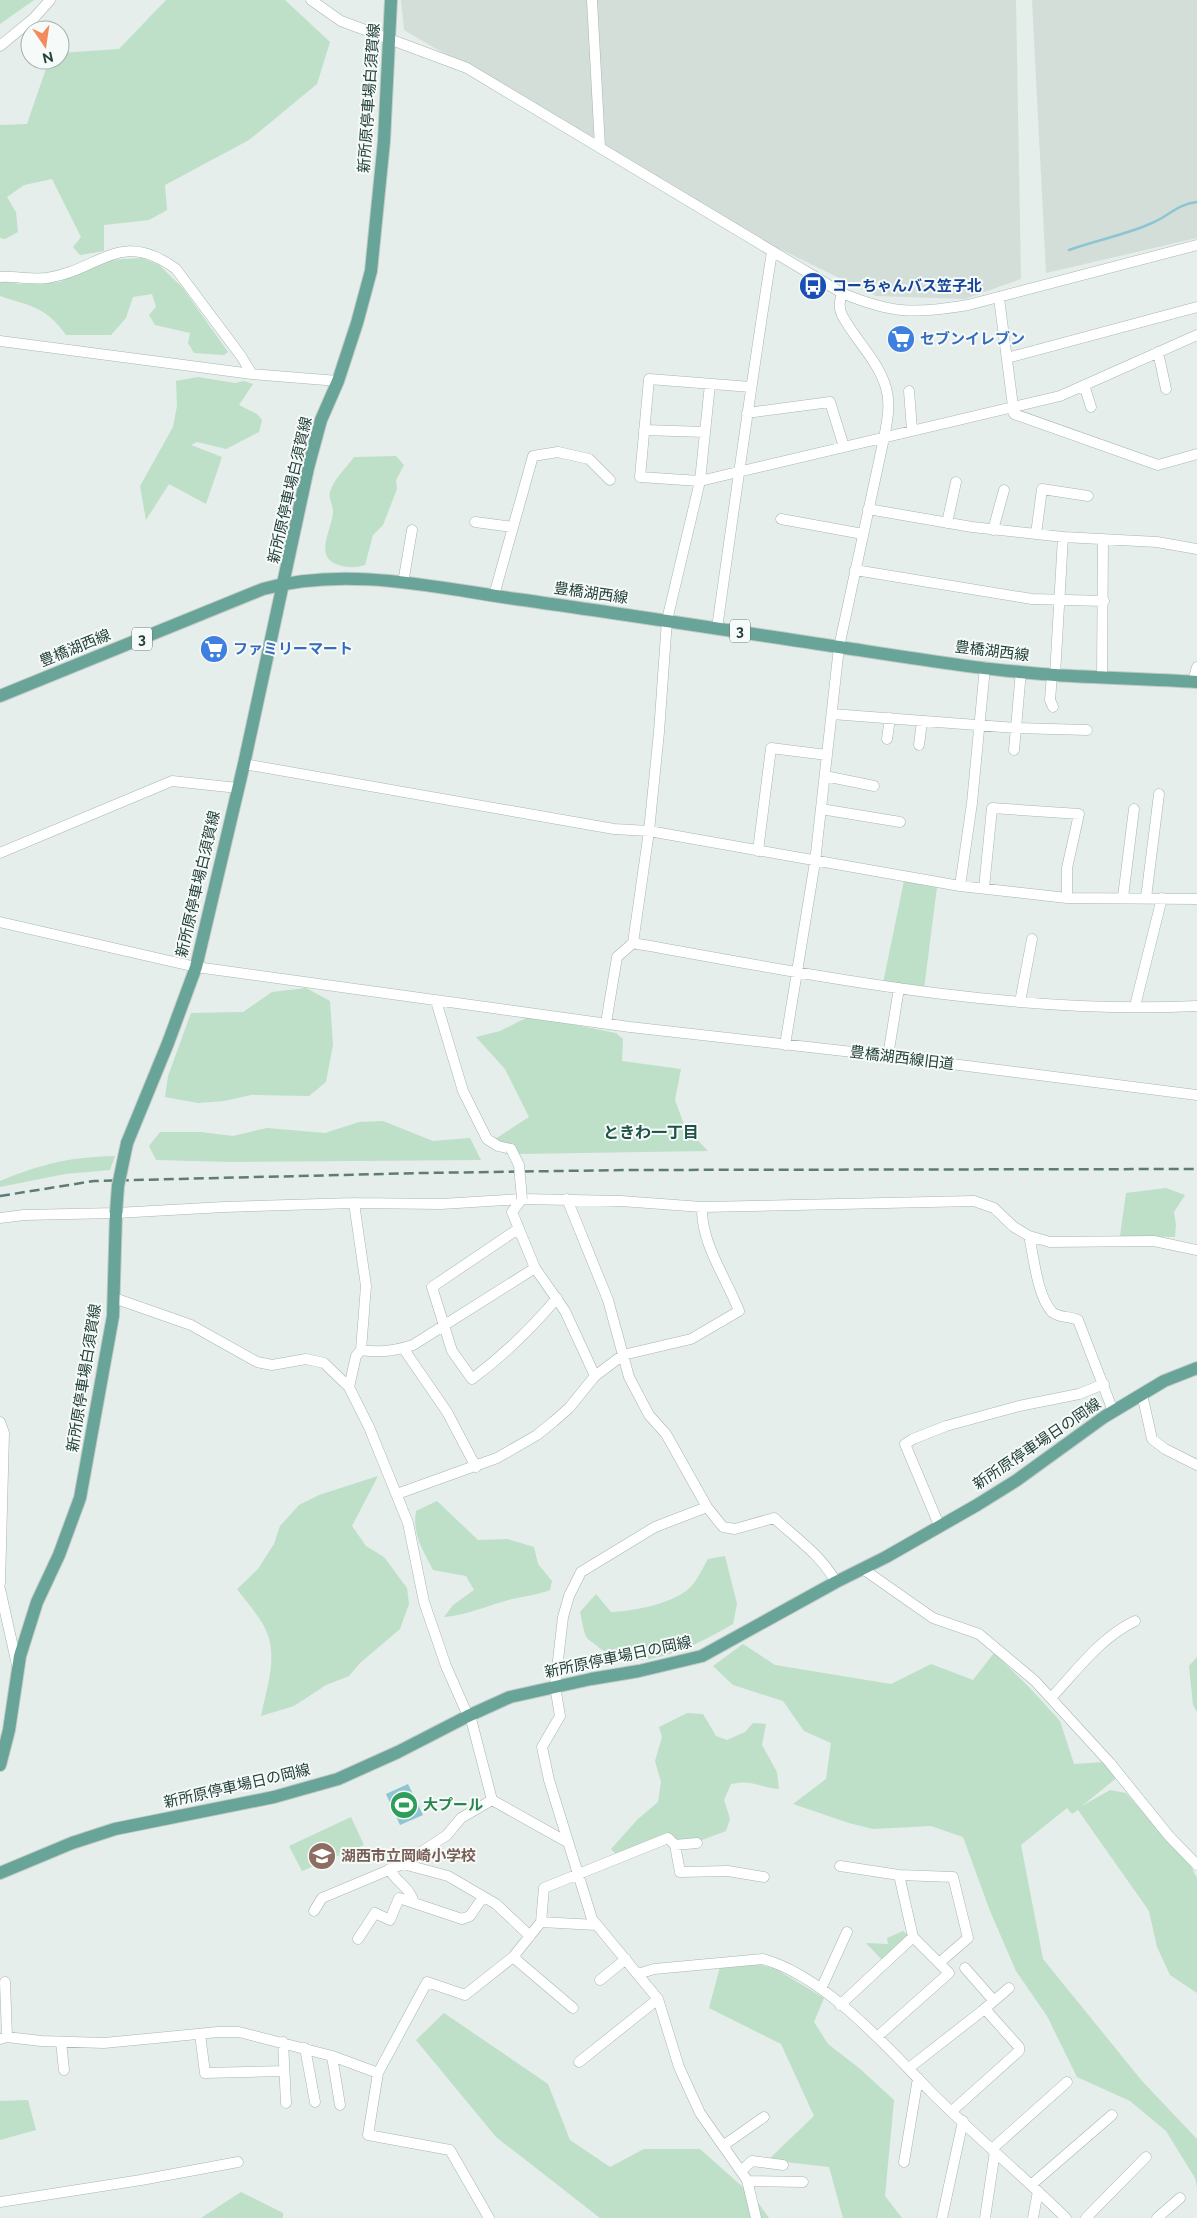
<svg xmlns="http://www.w3.org/2000/svg" width="1197" height="2218" viewBox="0 0 1197 2218" font-family="Raleway,'Noto Sans JP',sans-serif">
	<style>
		.built { fill: #d3ded9 }
		.green { fill: #bedfc8 }
		.water { fill: #8dc5d3 }
		.lines { fill: none; stroke-linecap: round; stroke-linejoin: round }
		.stream { stroke: #8dc5d3; stroke-width: 2.5 }
		.minor-casing { stroke: #a7b6b2; stroke-width: 11 }
		.major-casing { stroke: #c1cac8; stroke-width: 14 }
		.minor { stroke: #fff; stroke-width: 10 }
		.major { stroke: #69a498; stroke-width: 12 }
		.rail { stroke: #5e7c75; stroke-width: 2.5; stroke-dasharray: 10 5; stroke-linecap: butt }
		.minor-bridge-casing { stroke: #a7b6b2; stroke-width: 11; stroke-linecap: butt }
		.major-bridge-casing { stroke: #c1cac8; stroke-width: 14; stroke-linecap: butt }
		.minor-bridge { stroke: #fff; stroke-width: 10 }
		.major-bridge { stroke: #69a498; stroke-width: 12 }
		.labels { text-anchor: middle; stroke-width: 4; stroke-linejoin: round; paint-order: stroke }
		.shield { fill: #f6faf8; stroke: #627873; stroke-width: 1 }
		.shield-label { font-size: 14px; font-weight: bold; fill: #23403a }
		.street-label { font-size: 15px; fill: #23403a; stroke: #f6faf8 }
		.transit-label { font-size: 15px; font-weight: bold; fill: #164399; stroke: #f6faf8; text-anchor: start }
		.shop-label { font-size: 15px; font-weight: bold; fill: #366cbe; stroke: #f6faf8; text-anchor: start }
		.leisure-label { font-size: 15px; font-weight: bold; fill: #27864d; stroke: #f6faf8; text-anchor: start }
		.education-label { font-size: 15px; font-weight: bold; fill: #785e54; stroke: #f6faf8; text-anchor: start }
		.neighbourhood-label { font-size: 16px; font-weight: bold; fill: #1f5349; stroke: #f6faf8 }
	</style>
	<rect width="100%" height="100%" fill="#e5eeea"/>
	<!-- built -->
	<path class="built" d="M401,0H1016L1021,279L965,299L876,296L776,247L404,30Z
		M1032,0H1197V238L1046,273Z"/>
	<!-- green -->
	<path class="green" d="M0,0H34L0,24Z
		M166,0H285L330,42L317,84L249,140L165,185L167,210L149,220L104,225V251L80,255L73,247L81,237L52,179L24,185L7,197L16,212L18,232L5,239L0,238V125L27,124L49,60H60V53L119,49Z
		M142,258L159,265L182,287L228,352L224,355L194,353L188,343L190,333L155,325L149,315L156,307L152,294L133,297L126,318L111,335H66C46,307 31,306 0,296V281L21,284L60,282L85,268L108,260Z
		M198,377L235,383L244,381L253,384L239,405L257,414L262,420L259,432L226,449L197,442L191,445L222,457L206,504L169,484L146,520L140,486L173,427L177,406L176,381Z
		M396,456L404,465L396,480L397,489L383,525L373,535L365,565C354,568 349,568 339,565C312,557 333,529 333,511C333,504 328,498 330,492C334,479 346,468 354,457Z
		M904,881L937,887L924,989L883,983Z
		M306,988L330,1001L333,1045L326,1082L309,1096L251,1095L224,1101L198,1103L165,1097L168,1076L191,1013L243,1012L272,992Z
		M530,1016L616,1033L623,1039L622,1061L681,1069L675,1100L685,1127L708,1151L517,1154L492,1141L529,1117L505,1069L476,1037L500,1031Z
		M383,1121L433,1141L470,1138L481,1160L232,1162L156,1160L149,1146L160,1132H200L233,1136L267,1128L325,1133L359,1122Z
		M115,1156L110,1170L65,1174L0,1187V1181C41,1164 70,1157 115,1156Z
		M1166,1188L1185,1195L1174,1212L1176,1225L1175,1237L1120,1236L1126,1193Z
		M378,1476L352,1526L366,1546L384,1557L407,1588L409,1604L400,1629L360,1663L349,1676L326,1685L294,1706L261,1716C266,1690 277,1661 268,1635C262,1618 247,1603 237,1589L258,1569L274,1544L280,1526L299,1505L319,1495Z
		M437,1501L478,1540L507,1539L534,1547L538,1564L552,1581L550,1590C537,1595 525,1596 512,1599C489,1605 468,1615 444,1617L453,1605L474,1590L466,1576L433,1570C423,1550 412,1534 416,1511Z
		M725,1556L737,1604L733,1624C696,1645 634,1680 596,1645C593,1643 589,1640 587,1638C583,1631 582,1619 580,1612L596,1594L611,1612C633,1611 667,1605 686,1591C695,1585 702,1569 708,1559Z
		M743,1644L775,1665L891,1684L931,1664L973,1680L994,1653L1029,1687L1060,1721L1074,1764L1105,1762L1119,1776L1082,1806L1110,1790L1126,1793L1191,1866L1197,1878V1993L1170,1975L1157,1947L1149,1911L1078,1810L1072,1814L1067,1808L1021,1845L1043,1959L1142,2081L1197,2139V2187L1195,2178L1166,2131L1130,2101L1077,2077L1047,2016L1016,1971L990,1911L963,1837L931,1826L873,1829L849,1823L793,1804L826,1779L831,1743L804,1731L783,1701L733,1685L713,1666Z
		M1197,1657V1712L1193,1705L1189,1666Z
		M687,1713L703,1714L716,1736L727,1740L745,1732L753,1723L766,1724L762,1745L777,1772L779,1789C759,1787 751,1779 731,1784L724,1800L730,1819L726,1831L702,1840L664,1844L620,1858L611,1849L638,1819L658,1802L661,1782L655,1761L662,1737L659,1727Z
		M351,1817L364,1845L302,1871L289,1846Z
		M903,1931L909,1936L882,1960L866,1943L888,1944L887,1938Z
		M757,1964L776,1969L824,1998L814,2022L828,2044L859,2068L894,2100L885,2196L902,2218H843L829,2167L768,2160L814,2116L781,2044L709,2008L720,1967Z
		M444,2013L548,2084L570,2140L610,2167L644,2149H700L754,2197L769,2218H600L496,2137L416,2040Z
		M28,2100L36,2130L0,2140V2101Z
		M241,2192L283,2213V2218H201Z"/>
	<!-- water -->
	<path class="water" d="M408,1784L423,1815L400,1825L386,1794Z"/>
	<g class="lines">
		<!-- stream -->
		<path class="stream" d="M1069,250C1097,240 1125,235 1152,223C1169,216 1177,204 1197,202"/>
		<defs>
			<path id="minor" d="M311,0L341,21L467,68L842,293C892,314 915,314 968,305L1197,245
				M592,0L600,147
				M0,46L34,18L50,0
				M0,277C16,276 31,280 47,278C100,270 120,228 176,269L241,356L252,374
				M999,298L1014,414L1158,465L1197,454
				M0,341L252,374L338,381
				M1158,352L1166,389
				M1007,358L1197,307
				M1084,385L1091,407
				M751,387L649,379L640,477L700,481L1060,396L1197,335
				M909,391L912,430
				M747,413L830,402L844,447
				M644,430L705,432
				M868,509L972,527L1063,537L1157,542L1197,549
				M781,519L863,534
				M475,522L513,527
				M947,523L956,482
				M993,530L1004,490
				M1036,534L1042,489L1088,496
				M855,570L1032,599L1104,601
				M403,583L412,530
				M494,595L533,456L558,452L589,459L610,480
				M717,628C735,502 752,377 772,252
				M1052,675L1050,700L1053,707
				M1055,675L1063,537
				M1102,677L1103,540
				M1193,681L1197,667
				M832,714L1016,728L1087,730
				M887,739L890,718
				M919,745L922,721
				M1014,750L1021,671
				M244,764L614,829L649,831L960,886L1067,898L1197,899
				M825,776L874,786
				M821,809L900,822
				M758,851L771,748L827,755
				M0,853L172,781L238,788
				M960,886L972,803L985,667
				M984,888L992,808L1079,814L1067,868V898
				M1123,897L1134,809
				M1146,898L1159,794
				M0,922L196,967L630,1027L888,1056L1197,1095
				M633,943C819,976 1007,1015 1197,1006
				M436,1001L463,1091L487,1139L498,1146L511,1149
				M1020,1002L1032,939
				M1135,1006L1162,898
				M606,1023L617,957L633,943L649,831L659,732L667,620L700,481L710,384
				M785,1045L815,862L839,647L884,438C887,422 891,404 886,388C878,360 855,340 842,315C838,307 840,300 842,293
				M888,1056L899,988
				M522,1199L512,1212L535,1268L565,1311L595,1376
				M567,1199L608,1300L629,1377L649,1415L666,1434L707,1507L723,1527L735,1529L774,1518C798,1540 820,1554 836,1582
				M0,1218L24,1215L116,1213L224,1207L354,1203L441,1204L522,1199L621,1201L702,1207L974,1201L994,1208L1014,1227L1029,1236L1050,1242L1154,1241L1197,1250
				M518,1229L432,1287L452,1351L472,1379C504,1355 531,1329 557,1298
				M1029,1236C1034,1257 1037,1296 1052,1312C1059,1318 1070,1316 1078,1320L1113,1411
				M114,1298L191,1325L257,1362L272,1365L306,1359L324,1363L349,1387L369,1427L408,1523L424,1602L446,1666L468,1716
				M403,1348L447,1412L476,1467
				M361,1350C378,1353 398,1350 413,1345L535,1268
				M349,1387L356,1356L361,1350L366,1286L354,1203
				M1142,1394L1152,1439L1165,1449L1197,1465
				M0,1422L4,1433L0,1583
				M397,1494L497,1458L537,1435L553,1422L569,1408L595,1376L623,1355L691,1339L739,1311C726,1277 701,1244 702,1207
				M707,1507L655,1527L581,1572L569,1596L563,1617L555,1686L560,1716L542,1747L549,1780L592,1919L658,1999L679,2067L700,2113L747,2180L756,2218
				M939,1525L905,1444L913,1439L946,1426L1019,1406L1079,1394L1104,1384
				M863,1569L933,1618L979,1634L1035,1681L1110,1763L1169,1836L1197,1865
				M0,1589L17,1665
				M1052,1697C1078,1669 1100,1638 1135,1621
				M492,1800L567,1842
				M675,1845L697,1843
				M403,1864L447,1835L461,1818L492,1800L470,1715
				M840,1866L899,1875L913,1937
				M389,1869C397,1883 410,1887 414,1903
				M899,1875L953,1877L968,1938L939,1963
				M314,1911L322,1898L403,1864L448,1876L496,1904L530,1936
				M541,1922L544,1888L668,1838L675,1845L680,1872L728,1871L764,1877
				M358,1939L375,1913L390,1920L399,1898L462,1919L470,1916L483,1897
				M513,1957L573,2008
				M965,1968L994,2001
				M638,1974L654,1969L763,1959C825,1976 887,2047 931,2092C974,2135 1022,2175 1066,2218
				M600,1980L626,1959
				M5,1982L7,2037
				M821,1989L847,1932
				M840,2005L913,1937L949,1973L877,2037
				M200,2034L205,2073L284,2071
				M0,2039L7,2037L41,2041L104,2043L218,2032H239L332,2056L340,2105
				M61,2042L64,2070
				M283,2042L286,2103
				M305,2048L315,2102
				M332,2056L378,2073L368,2135L450,2150L489,2218
				M579,2062L658,1999
				M909,2068L982,2011L1009,1988
				M378,2073L427,1982L465,1995L513,1957L541,1922L596,1925
				M952,2111L1019,2051V2047L985,2009
				M724,2145L764,2117
				M992,2149L1067,2082
				M904,2162L918,2078
				M741,2171L752,2161L783,2165
				M747,2181L803,2182
				M1031,2185L1112,2115
				M0,2202L141,2180L238,2162
				M942,2218L963,2121
				M985,2218L995,2151
				M1033,2218L1038,2191
				M1086,2218L1146,2157
				M1157,2218L1180,2198"/>
			<path id="major" d="M0,696L263,589C346,566 433,587 516,599C624,614 732,631 839,647C911,658 983,670 1055,675C1102,678 1150,679 1197,682
				M127,1143L168,1043L196,967L244,764L308,468L321,420L338,381L357,323L371,271L384,141L391,0
				M0,1765L9,1730L20,1656L37,1602L59,1555L80,1498L113,1316L116,1213
				M0,1873L72,1843L115,1829L274,1797L338,1779L398,1752L468,1716L510,1697L591,1679L639,1671L702,1656L836,1582L886,1557L977,1505L1017,1480L1104,1417L1164,1381L1197,1368"/>
		</defs>
		<!-- minor casing -->
		<use href="#minor" class="minor-casing"/>
		<!-- major casing -->
		<use href="#major" class="major-casing"/>
		<!-- minor -->
		<use href="#minor" class="minor"/>
		<!-- major -->
		<use href="#major" class="major"/>
		<!-- rail -->
		<path class="rail" d="M0,1196L94,1181L423,1173L627,1170L1197,1169"/>
		<defs>
			<path id="minor-bridge" d="M511,1149L519,1165L522,1199"/>
			<path id="major-bridge" d="M116,1213L118,1186L127,1143"/>
		</defs>
		<!-- minor-bridge casing -->
		<use href="#minor-bridge" class="minor-bridge-casing"/>
		<!-- major-bridge casing -->
		<use href="#major-bridge" class="major-bridge-casing"/>
		<!-- minor-bridge -->
		<use href="#minor-bridge" class="minor-bridge"/>
		<!-- major-bridge -->
		<use href="#major-bridge" class="major-bridge"/>
	</g>
	<!-- icons -->
	<defs>
		<symbol id="bus-disc" viewBox="-11 -11 22 22"><circle r="9.5" fill="#1a4fb4" stroke="#f6faf8"/><path d="M-5-6H5V4H4V6H2V4H-2V6H-4V4H-5ZM-3.5-4V0h7V-4ZM-3.5 1.2v1.5H-2V1.2ZM2 1.2v1.5H3.5V1.2Z" fill="#fff"/></symbol>
		<symbol id="supermarket-disc" viewBox="-11 -11 22 22"><circle r="9.5" fill="#3f7fe0" stroke="#f6faf8"/><path d="M-6-5.5h2.5l.6 2H6L4.5 2H-2.5L-4.4-4H-6ZM-1.5 3.2a1.3 1.3 0 1 0 .1 0ZM3 3.2a1.3 1.3 0 1 0 .1 0Z" fill="#fff"/></symbol>
		<symbol id="stadium-disc" viewBox="-11 -11 22 22"><circle r="9.5" fill="#2e9e5b" stroke="#f6faf8"/><path d="M0-5a6.5 5 0 1 0 0 10a6.5 5 0 1 0 0-10ZM-3.5-1.8h7v3.6h-7Z" fill="#fff"/></symbol>
		<symbol id="school-disc" viewBox="-11 -11 22 22"><circle r="9.5" fill="#8d6e63" stroke="#f6faf8"/><path d="M0-5L7-2L0 1L-7-2ZM-4 1L0 2.5L4 1V4Q0 6-4 4Z" fill="#fff"/></symbol>
	</defs>
	<g fill-rule="evenodd">
		<use href="#bus-disc" x="797" y="270" width="32" height="32"/>
		<use href="#supermarket-disc" x="885" y="323" width="32" height="32"/>
		<use href="#supermarket-disc" x="198" y="633" width="32" height="32"/>
		<use href="#stadium-disc" x="388" y="1789" width="32" height="32"/>
		<use href="#school-disc" x="306" y="1840" width="32" height="32"/>
	</g>
	<g class="labels">
		<!-- shield labels -->
		<g class="shield">
			<rect x="730" y="619.5" width="20" height="23" rx="4"/>
			<rect x="132" y="627.5" width="20" height="23" rx="4"/>
		</g>
		<g class="shield-label">
			<text x="740" y="636">3</text>
			<text x="142" y="644">3</text>
		</g>
		<!-- street labels -->
		<g class="street-label">
			<text transform="translate(369 98) rotate(-86)" y="5">新所原停車場白須賀線</text>
			<text transform="translate(290 490) rotate(-77)" y="5">新所原停車場白須賀線</text>
			<text transform="translate(591 593) rotate(8)" y="5">豊橋湖西線</text>
			<text transform="translate(75 648) rotate(-22)" y="5">豊橋湖西線</text>
			<text transform="translate(992 651) rotate(7)" y="5">豊橋湖西線</text>
			<text transform="translate(198 884) rotate(-77)" y="5">新所原停車場白須賀線</text>
			<text transform="translate(902 1058) rotate(7)" y="5">豊橋湖西線旧道</text>
			<text transform="translate(84 1378) rotate(-81)" y="5">新所原停車場白須賀線</text>
			<text transform="translate(1037 1444) rotate(-34)" y="5">新所原停車場日の岡線</text>
			<text transform="translate(618 1657) rotate(-12)" y="5">新所原停車場日の岡線</text>
			<text transform="translate(237 1786) rotate(-13)" y="5">新所原停車場日の岡線</text>
		</g>
		<!-- transit labels -->
		<g class="transit-label">
			<text x="832" y="291">コーちゃんバス笠子北</text>
		</g>
		<!-- shop labels -->
		<g class="shop-label">
			<text x="920" y="344">セブンイレブン</text>
			<text x="233" y="654">ファミリーマート</text>
		</g>
		<!-- leisure labels -->
		<g class="leisure-label">
			<text x="423" y="1810">大プール</text>
		</g>
		<!-- education labels -->
		<g class="education-label">
			<text x="341" y="1861">湖西市立岡崎小学校</text>
		</g>
		<!-- neighbourhood labels -->
		<g class="neighbourhood-label">
			<text x="651" y="1138">ときわ一丁目</text>
		</g>
	</g>
	<!-- north arrow -->
	<g transform="translate(45 45) rotate(167)"><circle r="24" fill="#f6faf8" stroke="#a2b0ac"/>
	<path d="M0-4L9 19L0 12L-9 19Z" fill="#f38a5e"/>
	<text y="-8" font-size="14" font-weight="bold" text-anchor="middle" fill="#23403a">N</text>
	</g>
</svg>
